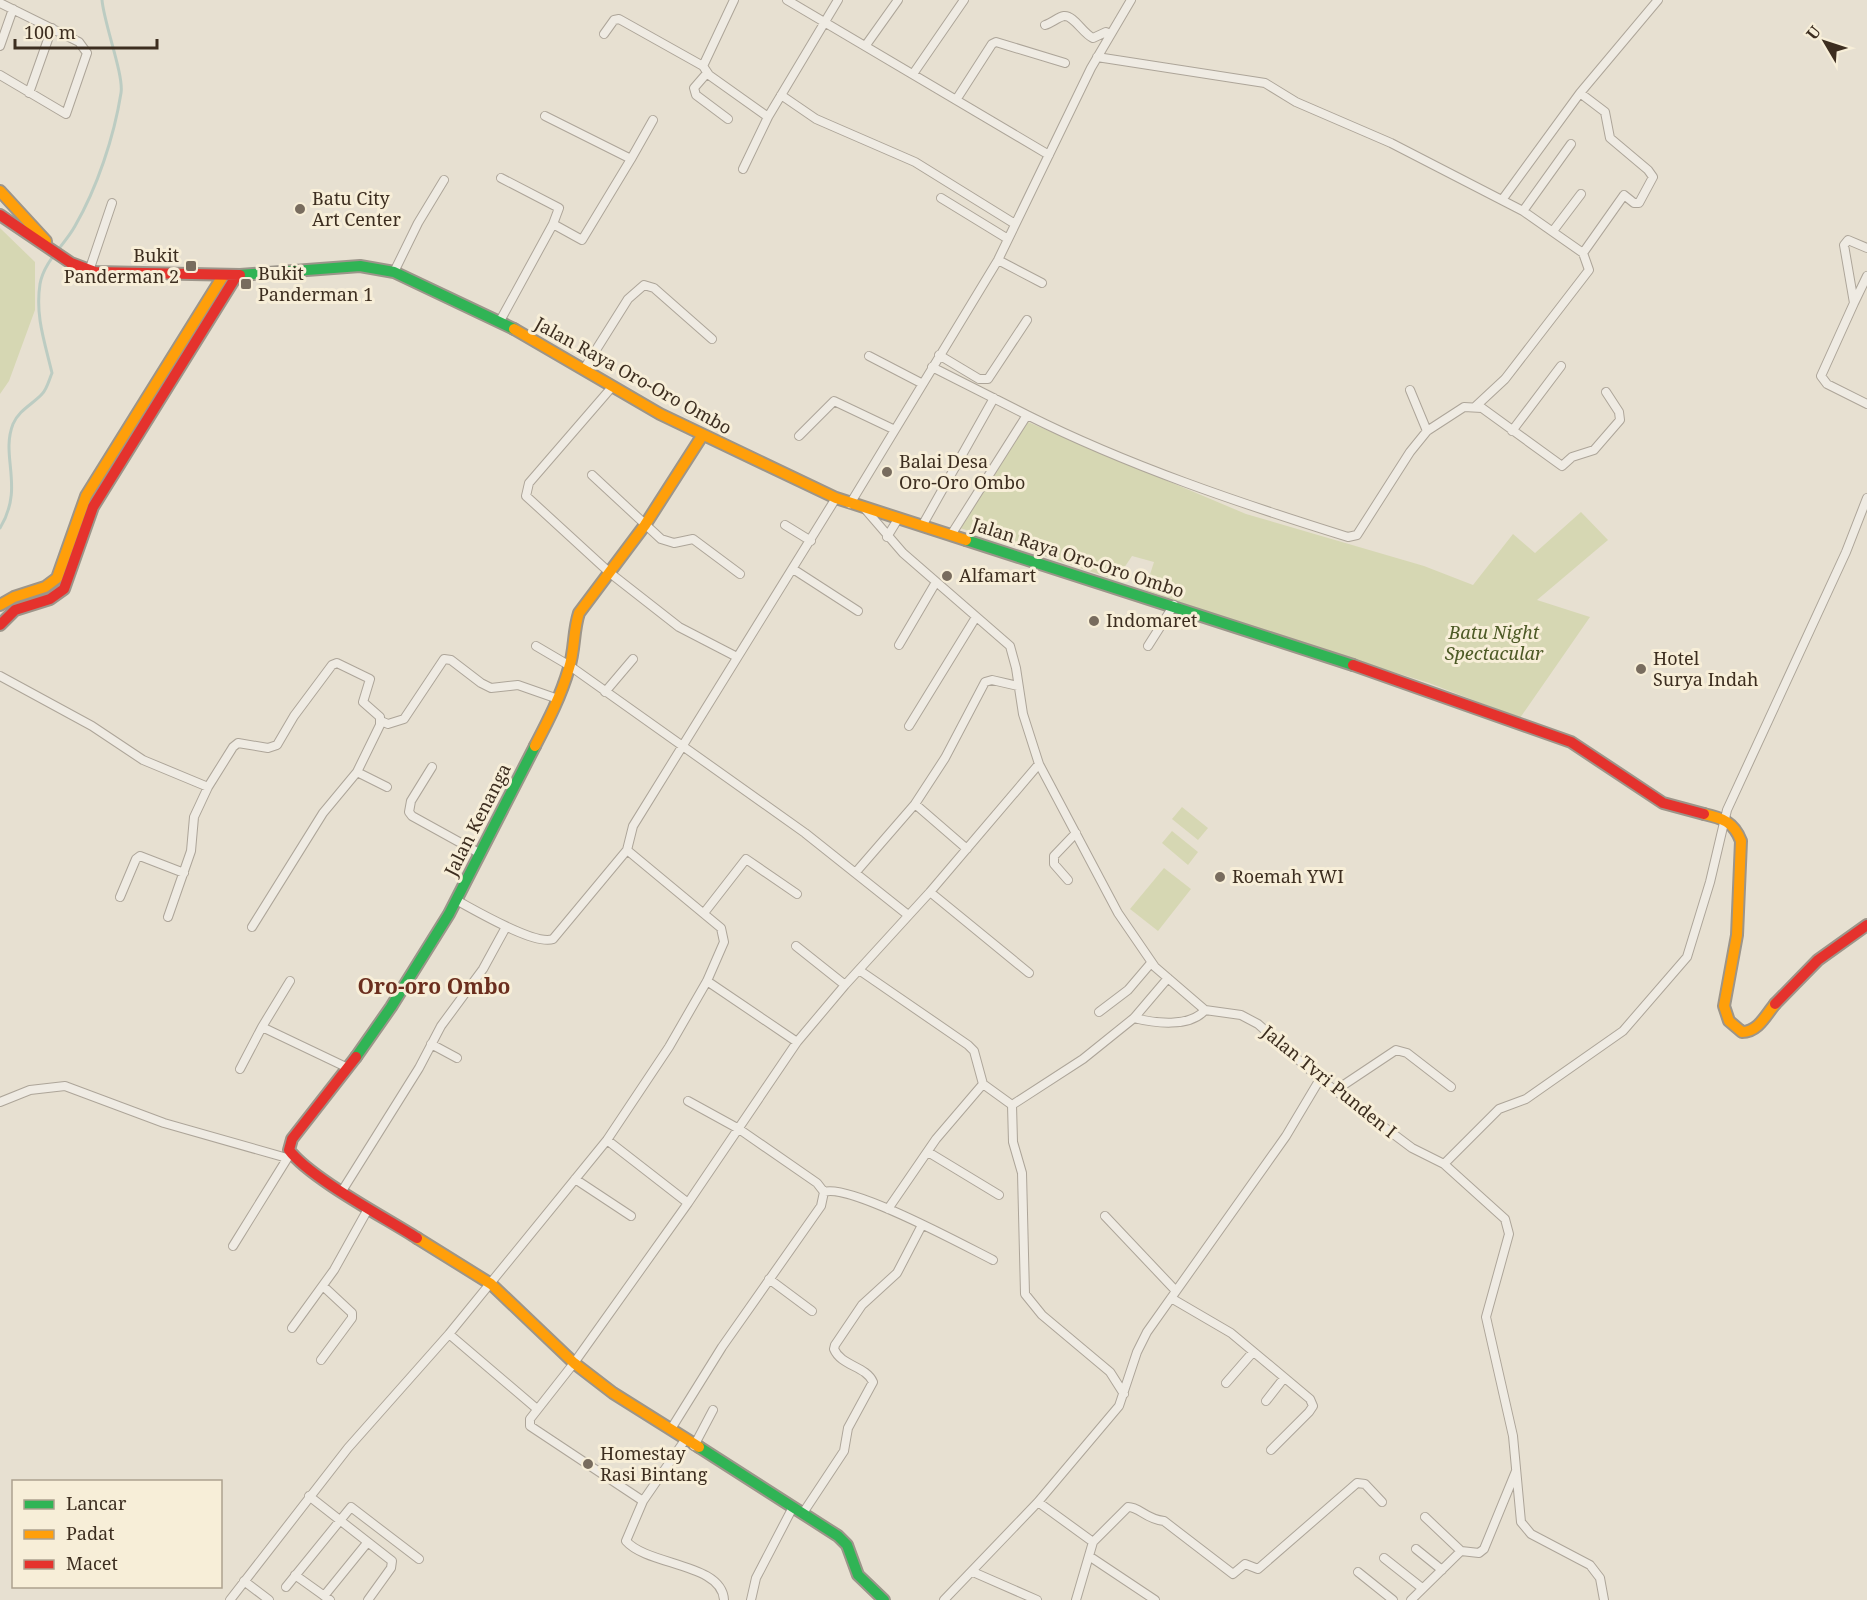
<svg xmlns="http://www.w3.org/2000/svg" width="1867" height="1600" viewBox="0 0 1867 1600" font-family="'Noto Serif',serif">
	<style>
		.green { fill: #d6d7b3 }
		.lines { fill: none; stroke-linecap: round; stroke-linejoin: round }
		.stream { stroke: #bcccc2; stroke-width: 3 }
		.street-casing { stroke: #ada599; stroke-width: 10 }
		.fast-casing { stroke: #9c958a; stroke-width: 14 }
		.slow-casing { stroke: #9c958a; stroke-width: 14 }
		.jam-casing { stroke: #9c958a; stroke-width: 14 }
		.street { stroke: #efebe3; stroke-width: 8 }
		.fast { stroke: #30b455; stroke-width: 10 }
		.slow { stroke: #ff9f0a; stroke-width: 10 }
		.jam { stroke: #e5322d; stroke-width: 10 }
		.poi-dot { fill: #786c5e; stroke: #f7eed8; stroke-width: 2 }
		.labels { text-anchor: middle; stroke-width: 6; stroke-linejoin: round; paint-order: stroke }
		.poi-label { font-size: 18px; fill: #3d2e20; stroke: #f7eed8; text-anchor: start }
		.street-label { font-size: 18px; fill: #3d2e20; stroke: #f7eed8 }
		.park-label { font-size: 18px; font-style: italic; fill: #4d5a26; stroke: #f7eed8 }
		.quarter-label { font-size: 21px; font-weight: bold; fill: #6b2e1e; stroke: #f7eed8 }
	</style>
	<rect width="100%" height="100%" fill="#e7e0d1"/>
	<!-- green -->
	<path class="green" d="M0,228L35,262V310L9,381L0,394Z
		M1028,422L1246,514L1424,566L1473,585L1513,534L1535,553L1581,512L1608,540L1537,600L1590,617L1520,718L1429,683L1290,640L1145,590L1154,562L1132,556L1116,580L960,528Z
		M1182,807L1208,828L1198,840L1172,819Z
		M1172,831L1198,852L1188,865L1162,843Z
		M1164,868L1191,889L1158,931L1130,909Z"/>
	<g class="lines">
		<!-- stream -->
		<path class="stream" d="M0,528C25,487 0,457 13,424C19,410 33,404 42,394C47,389 49,380 52,373C45,343 35,316 40,284C44,261 64,246 75,226C97,188 114,137 121,93C124,75 104,24 102,0"/>
		<defs>
			<path id="street" d="M787,0L1049,155
				M0,3L79,42L87,53L66,114L0,75
				M1045,25C1052,23 1058,17 1064,16C1074,15 1083,34 1093,38L1106,32L1110,34
				M604,34L614,20L619,19L703,66L734,0
				M866,45L898,0
				M0,46L13,9
				M1097,57L1265,83L1296,102L1391,143L1523,211
				M703,66L709,75L768,117L743,169
				M707,73L694,88L696,95L728,119
				M913,74L964,0
				M29,93L52,28
				M1580,93L1658,0
				M781,95L816,119L915,162L1015,224
				M956,100L992,44L996,42L1065,63
				M545,116L631,159L582,240L553,224
				M768,117L838,0
				M631,159L653,120
				M941,198L1008,239
				M1502,200L1580,93L1605,112L1610,138L1648,170L1653,177L1639,203H1634L1624,195L1583,253
				M1553,231L1581,194
				M1867,248L1848,240L1844,245L1854,303L1821,376L1827,384L1867,404
				M998,260L1042,283
				M89,271L112,203
				M394,272L418,223L444,180
				M1854,303L1867,276
				M500,321L553,224L559,208L501,178
				M939,355L979,379H988L1027,320
				M869,356L921,383
				M932,367L1027,415
				M584,369L628,299L644,285L654,288L712,339
				M612,387L529,483L526,496L610,573L679,627L737,657
				M1410,390L1427,431
				M1476,406L1505,379L1589,270L1583,253L1523,211L1571,144
				M1512,431L1561,366
				M799,436L834,401L893,429
				M592,475L661,539L674,543L693,539L740,574
				M850,504L998,260L1091,68L1131,0
				M865,509L903,553L1010,646L1016,668L1023,714L1039,764L1118,913L1155,967L1205,1010L1241,1015L1258,1024L1320,1079L1412,1148L1444,1164L1505,1219L1509,1234L1486,1317L1513,1436L1521,1522L1531,1534L1590,1565L1600,1578L1604,1600
				M785,525L811,541
				M922,526L994,398
				M951,535L1027,415C1129,466 1239,503 1348,537L1357,535L1410,452L1427,431L1464,407L1482,408L1562,466L1572,457L1594,450L1620,420L1619,412L1606,392
				M887,537L898,519
				M793,569L858,611
				M899,645L936,582
				M536,646L570,666L805,833L908,915
				M1148,646L1174,605
				M0,676L92,726L143,760L208,787L233,747L238,743L268,748L277,745L294,716L332,665L337,663L370,679L363,702L380,717V725L357,772L323,813L252,927
				M605,692L633,659
				M381,721L388,724L404,719L444,659L451,660L481,683L491,688L518,685L558,699
				M909,726L976,617
				M432,767L411,801L409,812L412,816L479,853
				M357,772L387,787
				M915,804L967,849
				M856,872L915,804L945,758L985,682L992,680L1018,686
				M1068,880L1054,864V856L1076,833
				M930,892L1029,973
				M120,897L136,859L140,856L184,873
				M456,900C473,909 535,946 553,939L627,850L633,826L836,498
				M704,913L746,859L797,894
				M168,917L191,851L194,817L208,787
				M796,946L845,985
				M859,970L968,1045L974,1051L983,1084L1012,1105L1013,1142L1022,1173L1025,1294L1042,1315L1110,1372L1124,1394
				M290,981L262,1027L348,1068
				M707,981L797,1042
				M1099,1012L1128,990L1151,963
				M1134,1018C1154,1023 1190,1028 1205,1010
				M431,1044L457,1058
				M240,1069L262,1027
				M1336,1090L1396,1050L1407,1053L1451,1087
				M0,1102L30,1090L65,1086L164,1123L287,1158
				M1012,1105L1083,1059L1134,1018L1168,978
				M607,1140L688,1203
				M928,1152L999,1195
				M1444,1164L1499,1109L1526,1099L1623,1031L1687,957L1710,882L1727,810L1846,552L1867,498
				M575,1179L631,1216
				M342,1191L419,1068L441,1026L483,969L506,927
				M824,1192C849,1183 965,1246 993,1260
				M888,1209L936,1139L983,1084
				M1105,1216L1176,1291
				M233,1246L290,1154
				M769,1279L812,1311
				M1171,1298L1231,1333L1310,1399L1313,1406L1309,1412L1271,1450
				M292,1328L334,1270L368,1209
				M449,1334L537,1409
				M321,1360L352,1318V1313L323,1286
				M1226,1383L1253,1352
				M1266,1401L1284,1378
				M671,1429L722,1347L821,1206L824,1192L817,1183L739,1129L688,1101
				M685,1440L643,1501L626,1541C648,1566 722,1563 724,1600
				M694,1446L713,1410
				M309,1496L392,1561L391,1568L368,1600
				M643,1501L530,1426V1419L574,1363L688,1203L797,1042L845,985L930,892L1039,764
				M1038,1502L1093,1542
				M803,1513L844,1451L848,1428L873,1382C866,1366 841,1366 834,1349L835,1345L862,1305L897,1273L922,1225
				M1425,1517L1461,1551
				M1416,1549L1442,1570
				M1089,1556L1155,1600
				M1384,1558L1422,1588
				M973,1572L1037,1600
				M1358,1572L1393,1600
				M295,1575L330,1600
				M244,1581L269,1600
				M286,1587L351,1507L419,1559
				M324,1596L367,1543
				M230,1600L348,1448L449,1334L607,1140L669,1047L707,981L724,942L721,928L627,850
				M751,1600L756,1578L793,1507
				M944,1600L1038,1502L1119,1406L1137,1352L1147,1332L1286,1136L1320,1079
				M1076,1600L1093,1542L1128,1507C1140,1507 1145,1519 1164,1521L1233,1574L1245,1564L1258,1569L1357,1483L1365,1484L1382,1502
				M1411,1600L1461,1551L1479,1553L1484,1549L1516,1471"/>
			<path id="fast" d="M240,275L360,266L394,272L514,329
				M966,540L1353,665
				M356,1057L391,1007L449,914L535,746
				M699,1447L838,1536L847,1545L858,1575L884,1600"/>
			<path id="slow" d="M0,191L46,241
				M514,329L660,414L836,498L966,540
				M0,605L14,597L45,587L57,578L86,496L223,276
				M535,746C548,721 561,696 569,668C575,650 573,631 579,613L645,525L702,436
				M1704,814C1722,818 1734,822 1741,841L1737,935L1724,1006L1729,1021L1742,1032C1758,1032 1766,1015 1775,1004
				M417,1238L491,1284L574,1363L613,1393L699,1447"/>
			<path id="jam" d="M0,215L71,263L95,272L240,275
				M0,625L15,610L50,599L64,589L93,507L237,275
				M1353,665L1571,742L1663,803L1704,814
				M1775,1004L1818,960L1867,925
				M356,1057L292,1139L289,1150C310,1178 384,1217 417,1238"/>
		</defs>
		<!-- street casing -->
		<use href="#street" class="street-casing"/>
		<!-- fast casing -->
		<use href="#fast" class="fast-casing"/>
		<!-- slow casing -->
		<use href="#slow" class="slow-casing"/>
		<!-- jam casing -->
		<use href="#jam" class="jam-casing"/>
		<!-- street -->
		<use href="#street" class="street"/>
		<!-- fast -->
		<use href="#fast" class="fast"/>
		<!-- slow -->
		<use href="#slow" class="slow"/>
		<!-- jam -->
		<use href="#jam" class="jam"/>
	</g>
	<!-- markers -->
	<g class="poi-dot">
		<circle cx="300" cy="209" r="6"/>
		<rect x="185" y="260" width="12" height="12" rx="3"/>
		<rect x="240" y="278" width="12" height="12" rx="3"/>
		<circle cx="887" cy="472" r="6"/>
		<circle cx="947" cy="576" r="6"/>
		<circle cx="1094" cy="621" r="6"/>
		<circle cx="1641" cy="669" r="6"/>
		<circle cx="1220" cy="877" r="6"/>
		<circle cx="588" cy="1464" r="6"/>
	</g>
	<g class="labels">
		<!-- poi labels -->
		<g class="poi-label">
			<text x="312" y="205">Batu City<tspan x="312" dy="21">Art Center</tspan></text>
			<text x="179" y="262" text-anchor="end">Bukit<tspan x="179" dy="21">Panderman 2</tspan></text>
			<text x="258" y="280">Bukit<tspan x="258" dy="21">Panderman 1</tspan></text>
			<text x="899" y="468">Balai Desa<tspan x="899" dy="21">Oro-Oro Ombo</tspan></text>
			<text x="959" y="582">Alfamart</text>
			<text x="1106" y="627">Indomaret</text>
			<text x="1653" y="665">Hotel<tspan x="1653" dy="21">Surya Indah</tspan></text>
			<text x="1232" y="883">Roemah YWI</text>
			<text x="600" y="1460">Homestay<tspan x="600" dy="21">Rasi Bintang</tspan></text>
		</g>
		<!-- street labels -->
		<g class="street-label">
			<text transform="translate(633 376) rotate(29)" y="6">Jalan Raya Oro-Oro Ombo</text>
			<text transform="translate(1078 558) rotate(18)" y="6">Jalan Raya Oro-Oro Ombo</text>
			<text transform="translate(478 820) rotate(-63)" y="6">Jalan Kenanga</text>
			<text transform="translate(1329 1082) rotate(39)" y="6">Jalan Tvri Punden I</text>
		</g>
		<!-- park labels -->
		<g class="park-label">
			<text x="1494" y="639">Batu Night<tspan x="1494" dy="21">Spectacular</tspan></text>
		</g>
		<!-- quarter labels -->
		<g class="quarter-label">
			<text x="434" y="994">Oro-oro Ombo</text>
		</g>
	</g>
	<!-- legend -->
	<rect x="12" y="1480" width="210" height="108" fill="#f7eed8" stroke="#ada18e" stroke-width="1.5"/>
	<rect x="24" y="1500" width="30" height="9" fill="#30b455" stroke="#ada18e" stroke-width="1.5"/>
	<text x="66" y="1510" font-size="18" fill="#3d2e20">Lancar</text>
	<rect x="24" y="1530" width="30" height="9" fill="#ff9f0a" stroke="#ada18e" stroke-width="1.5"/>
	<text x="66" y="1540" font-size="18" fill="#3d2e20">Padat</text>
	<rect x="24" y="1560" width="30" height="9" fill="#e5322d" stroke="#ada18e" stroke-width="1.5"/>
	<text x="66" y="1570" font-size="18" fill="#3d2e20">Macet</text>
	<!-- north arrow -->
	<g transform="translate(1825 42) rotate(309)" stroke="#f7eed8" stroke-width="4.5" paint-order="stroke">
	<path d="M0-4.5L10 22L0 15L-10 22Z" fill="#3d2e20"/>
	<text y="-9" font-size="16" font-weight="bold" text-anchor="middle" fill="#3d2e20">U</text>
	</g>
	<!-- scale -->
	<path d="M15 39v9h142v-9" fill="none" stroke="#3d2e20" stroke-width="3"/>
	<text x="24" y="39" font-size="18" fill="#3d2e20" stroke="#f7eed8" stroke-width="4.5" paint-order="stroke">100 m</text>
</svg>
